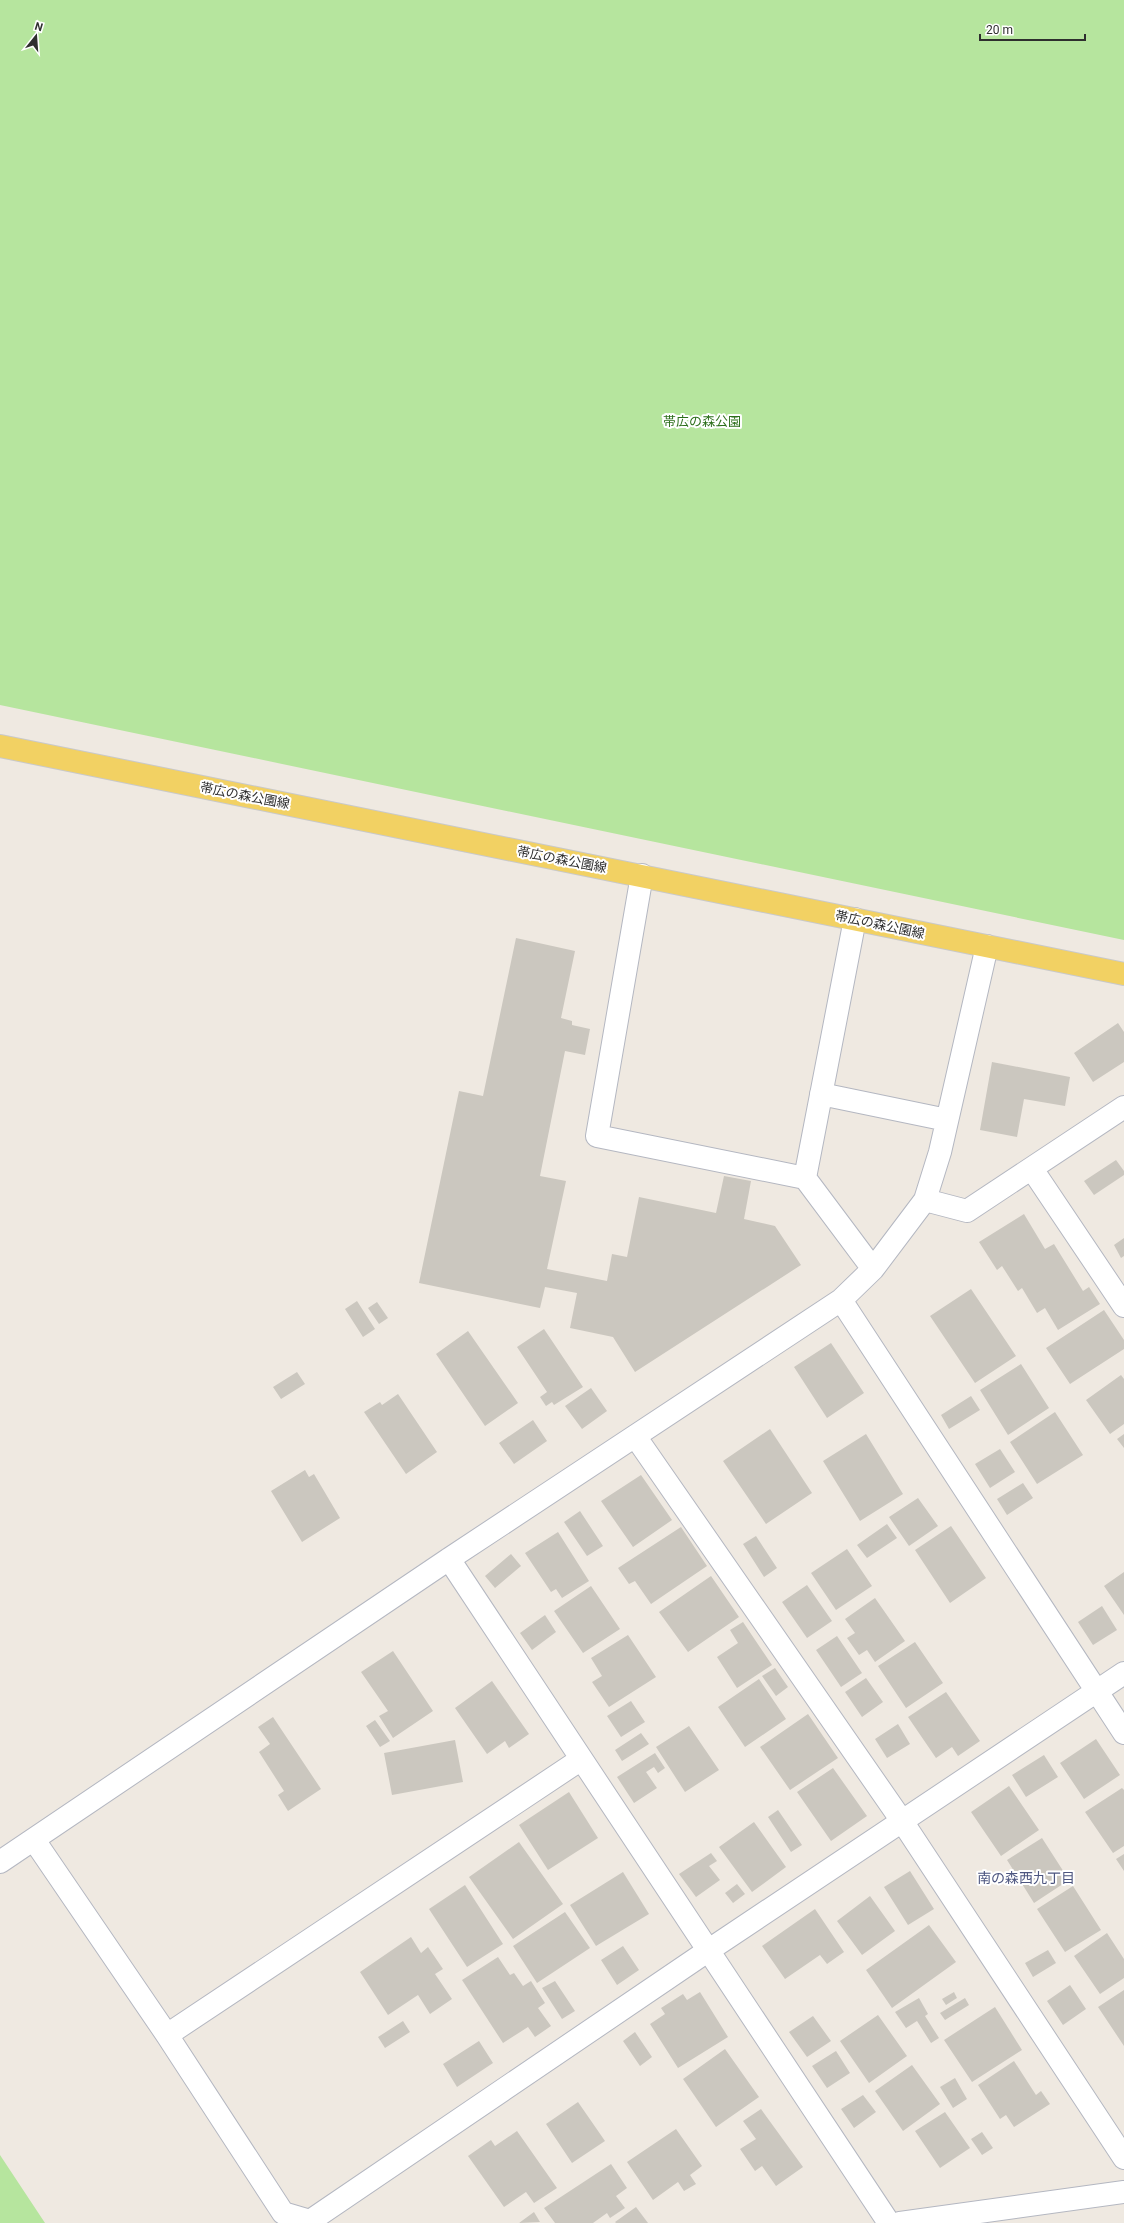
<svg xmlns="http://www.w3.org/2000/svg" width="1124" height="2223" viewBox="0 0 1124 2223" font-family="Roboto,'Noto Sans JP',sans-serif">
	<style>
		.green { fill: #b6e59e }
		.building { fill: #cbc7bf }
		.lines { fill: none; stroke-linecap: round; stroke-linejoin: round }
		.minor-casing { stroke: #b4b7c1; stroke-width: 24 }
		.major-casing { stroke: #c9c9c9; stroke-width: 24 }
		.minor { stroke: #fff; stroke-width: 22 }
		.major { stroke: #f2d163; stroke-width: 22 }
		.labels { text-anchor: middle; stroke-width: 4; stroke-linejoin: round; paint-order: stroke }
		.park-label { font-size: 13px; fill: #2c6e1b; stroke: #fff }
		.street-label { font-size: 13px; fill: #2e2e2e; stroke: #fff }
		.neighbourhood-label { font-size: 14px; fill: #4d5680; stroke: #fff }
	</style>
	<rect width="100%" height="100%" fill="#efe9e1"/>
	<!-- green -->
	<path class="green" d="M0,0H1124V940L0,705Z
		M0,2155L45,2223H0Z"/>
	<!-- building -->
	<path class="building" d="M516,938L575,951L561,1018L572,1021V1025L590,1029L585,1055L565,1051L540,1176L566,1181L547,1269L607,1281L612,1254L627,1257L639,1197L716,1213L724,1176L751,1181L744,1219L775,1226L801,1265L635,1372L613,1337L570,1328L577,1293L545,1287L540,1308L419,1283L459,1091L483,1096Z
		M1118,1023L1124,1032V1062L1093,1082L1074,1053Z
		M992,1062L1070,1077L1065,1106L1024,1099L1017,1137L980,1130Z
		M1116,1160L1124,1171V1175L1094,1195L1084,1181Z
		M1024,1214L1045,1249L1054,1244L1083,1291L1089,1287L1100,1304L1058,1330L1045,1308L1037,1313L1022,1288L1018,1291L1002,1266L997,1270L979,1242Z
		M1124,1238V1256L1121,1258L1114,1245Z
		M971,1289L1016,1356L975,1383L930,1316Z
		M357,1301L375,1329L363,1337L345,1309Z
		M377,1302L388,1318L379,1324L368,1308Z
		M1104,1310L1124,1340V1349L1070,1384L1046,1348Z
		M544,1329L583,1387L554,1405L552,1402L546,1406L540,1397L547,1392L517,1347Z
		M468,1331L518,1403L485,1426L436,1354Z
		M831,1343L864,1393L827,1418L794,1367Z
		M1021,1364L1049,1408L1008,1435L980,1390Z
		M297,1372L305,1384L281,1399L273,1387Z
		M1121,1375L1124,1379V1424L1110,1434L1086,1400Z
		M591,1388L607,1411L582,1429L565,1406Z
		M398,1394L437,1452L406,1474L364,1412L380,1402L382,1405Z
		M971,1396L980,1410L949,1429L941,1415Z
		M1055,1412L1083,1455L1037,1484L1010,1442Z
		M533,1420L547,1441L514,1464L499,1443Z
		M770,1429L812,1493L766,1524L723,1461Z
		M866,1434L903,1494L860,1521L823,1461Z
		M1124,1434V1448L1117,1439Z
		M1000,1449L1015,1472L990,1488L975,1464Z
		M305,1470L309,1477L314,1474L340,1518L302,1542L271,1491Z
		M641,1475L672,1520L633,1547L601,1501Z
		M1023,1483L1033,1498L1007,1515L997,1499Z
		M918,1498L938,1526L909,1546L889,1517Z
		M580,1511L603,1546L587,1556L564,1522Z
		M887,1524L897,1538L867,1558L857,1545Z
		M951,1526L986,1578L950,1603L915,1550Z
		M681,1527L707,1566L651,1604L635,1581L629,1584L618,1568Z
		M558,1532L589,1581L562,1598L556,1589L551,1592L525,1553Z
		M756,1536L777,1568L764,1577L743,1544Z
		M847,1549L872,1586L836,1610L811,1573Z
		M511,1554L521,1566L495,1588L485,1576Z
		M1124,1572V1615L1104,1586Z
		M711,1576L739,1617L688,1652L659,1612Z
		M807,1585L832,1621L807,1638L782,1602Z
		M591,1586L620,1629L583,1653L554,1611Z
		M875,1598L905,1641L875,1662L867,1650L859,1655L847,1638L855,1633L845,1619Z
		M1102,1606L1117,1630L1093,1645L1078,1622Z
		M545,1615L556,1632L532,1650L520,1633Z
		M743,1622L772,1665L737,1688L717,1657L738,1643L730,1630Z
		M628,1635L656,1677L609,1707L592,1682L602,1676L591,1658Z
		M837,1636L862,1673L841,1687L816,1650Z
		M915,1642L943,1683L906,1708L878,1666Z
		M393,1651L433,1711L393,1738L379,1716L388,1711L361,1672Z
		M775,1668L788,1687L776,1696L762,1676Z
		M866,1678L883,1702L862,1717L845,1692Z
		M759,1679L786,1719L745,1747L718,1707Z
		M492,1681L529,1734L509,1748L505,1741L487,1754L455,1708Z
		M946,1692L980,1741L958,1756L952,1747L936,1758L908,1717Z
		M631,1701L645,1722L621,1737L607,1716Z
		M808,1714L838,1758L790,1790L760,1747Z
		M273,1717L321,1789L288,1811L278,1795L284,1791L259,1752L270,1744L258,1727Z
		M375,1720L390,1741L380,1747L366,1726Z
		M898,1724L910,1744L887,1758L875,1739Z
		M689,1726L719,1770L685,1792L656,1747Z
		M641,1733L649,1744L622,1761L615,1750Z
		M1096,1739L1120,1775L1084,1799L1060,1763Z
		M455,1740L463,1782L392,1795L384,1753Z
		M655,1753L665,1768L658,1773L654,1767L646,1772L657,1788L634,1803L617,1777Z
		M1044,1755L1058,1777L1026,1797L1012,1775Z
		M833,1768L867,1816L831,1841L797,1792Z
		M1009,1786L1039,1830L1001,1856L971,1812Z
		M1122,1788L1124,1790V1846L1113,1853L1085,1812Z
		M569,1792L598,1838L548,1870L519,1825Z
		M778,1810L802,1845L791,1852L768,1817Z
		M754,1822L786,1867L752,1892L719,1847Z
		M1042,1838L1069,1880L1034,1903L1007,1860Z
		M519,1842L563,1904L513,1939L469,1877Z
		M711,1853L717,1861L709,1866L720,1880L696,1897L679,1874Z
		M1124,1854V1871L1116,1859Z
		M910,1871L934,1909L908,1925L884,1887Z
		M623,1872L649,1914L596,1946L570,1905Z
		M737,1884L745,1894L733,1903L725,1893Z
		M465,1885L503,1944L467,1967L429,1909Z
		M1073,1886L1101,1930L1065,1952L1037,1909Z
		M870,1896L895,1931L862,1955L837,1921Z
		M815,1909L844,1952L827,1964L820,1955L785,1979L762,1946Z
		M565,1912L590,1948L537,1983L513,1946Z
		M929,1925L956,1962L892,2008L866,1970Z
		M1107,1933L1124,1959V1978L1100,1994L1074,1956Z
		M411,1937L421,1953L428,1947L443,1969L435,1974L452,1999L430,2014L418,1995L388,2015L360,1972Z
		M623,1946L639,1970L617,1985L601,1960Z
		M1048,1950L1056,1963L1033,1977L1025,1963Z
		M498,1957L510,1975L514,1973L523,1986L531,1981L545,2003L538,2008L551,2026L535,2037L528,2027L503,2043L462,1980Z
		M555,1981L575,2011L562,2019L542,1988Z
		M1070,1985L1086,2009L1063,2025L1047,2001Z
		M1124,1990V2046L1098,2007Z
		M700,1992L728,2037L678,2068L650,2024L665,2014L661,2008L683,1994L687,2000Z
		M954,1992L957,1998L946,2005L942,1999Z
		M919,1998L928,2014L925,2016L939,2038L931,2043L917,2021L906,2028L895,2012Z
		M965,1998L969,2005L945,2020L940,2013Z
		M995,2007L1022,2050L972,2082L944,2040Z
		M878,2015L907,2056L869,2083L840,2041Z
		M813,2016L831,2041L807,2057L789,2032Z
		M403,2021L410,2032L385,2048L378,2037Z
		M635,2032L652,2057L640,2066L623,2041Z
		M479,2041L493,2063L457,2087L443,2064Z
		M725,2049L759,2097L716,2127L683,2079Z
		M836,2051L850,2073L827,2088L812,2066Z
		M1014,2061L1036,2095L1041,2091L1050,2104L1014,2127L1006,2115L1000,2119L978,2085Z
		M912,2065L940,2104L903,2131L875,2091Z
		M955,2078L967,2099L953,2108L940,2087Z
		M863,2095L876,2112L854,2128L841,2109Z
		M578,2102L605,2141L572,2163L546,2124Z
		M761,2109L803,2167L776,2186L762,2166L755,2171L740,2149L756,2139L743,2121Z
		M945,2112L970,2148L940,2168L915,2131Z
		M676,2129L702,2166L690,2175L696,2184L684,2191L678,2182L653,2200L627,2162Z
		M517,2131L557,2188L534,2203L526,2192L504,2207L468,2156L491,2140L495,2146Z
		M982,2132L993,2148L982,2155L971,2139Z
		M611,2164L627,2188L616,2196L625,2208L610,2218L607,2213L593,2223H555L544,2208Z
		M636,2207L648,2223H616L615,2222Z
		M534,2212L540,2222L519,2223Z"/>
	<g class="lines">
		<defs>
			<path id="minor" d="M642,875L597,1136L805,1178L873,1269
				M821,1094L947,1120
				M1032,1169L1124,1306
				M805,1178L855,919
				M925,1200L967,1211L1124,1107
				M841,1300L1124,1733
				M635,1436L902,1821L1124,2158
				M449,1559C594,1781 743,2001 889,2223
				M34,1840L167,2035L283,2213L310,2221L709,1950L1124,1673
				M0,1862L449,1559L841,1300L873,1269L925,1200L940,1152L987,946
				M167,2035L580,1760
				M900,2223L1124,2192"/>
			<path id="major" d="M0,746L1124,974"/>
		</defs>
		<!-- minor casing -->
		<use href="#minor" class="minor-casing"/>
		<!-- major casing -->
		<use href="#major" class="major-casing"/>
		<!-- minor -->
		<use href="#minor" class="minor"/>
		<!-- major -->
		<use href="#major" class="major"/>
	</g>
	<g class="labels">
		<!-- park labels -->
		<g class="park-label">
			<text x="702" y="426">帯広の森公園</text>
		</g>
		<!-- street labels -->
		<g class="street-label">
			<text transform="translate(245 795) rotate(11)" y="5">帯広の森公園線</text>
			<text transform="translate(562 859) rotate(11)" y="5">帯広の森公園線</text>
			<text transform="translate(880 924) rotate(12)" y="5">帯広の森公園線</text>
		</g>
		<!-- neighbourhood labels -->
		<g class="neighbourhood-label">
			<text x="1026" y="1883">南の森西九丁目</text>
		</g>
	</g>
	<!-- north arrow -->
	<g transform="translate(36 36) rotate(17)" stroke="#ffffff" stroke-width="3" paint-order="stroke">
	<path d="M0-3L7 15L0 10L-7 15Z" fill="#2e2e2e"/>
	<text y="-6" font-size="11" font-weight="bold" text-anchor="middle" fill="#2e2e2e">N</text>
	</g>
	<!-- scale -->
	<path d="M980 34v6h105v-6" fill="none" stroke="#2e2e2e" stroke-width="2"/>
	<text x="986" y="34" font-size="12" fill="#2e2e2e" stroke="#ffffff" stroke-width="3" paint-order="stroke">20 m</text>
</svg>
